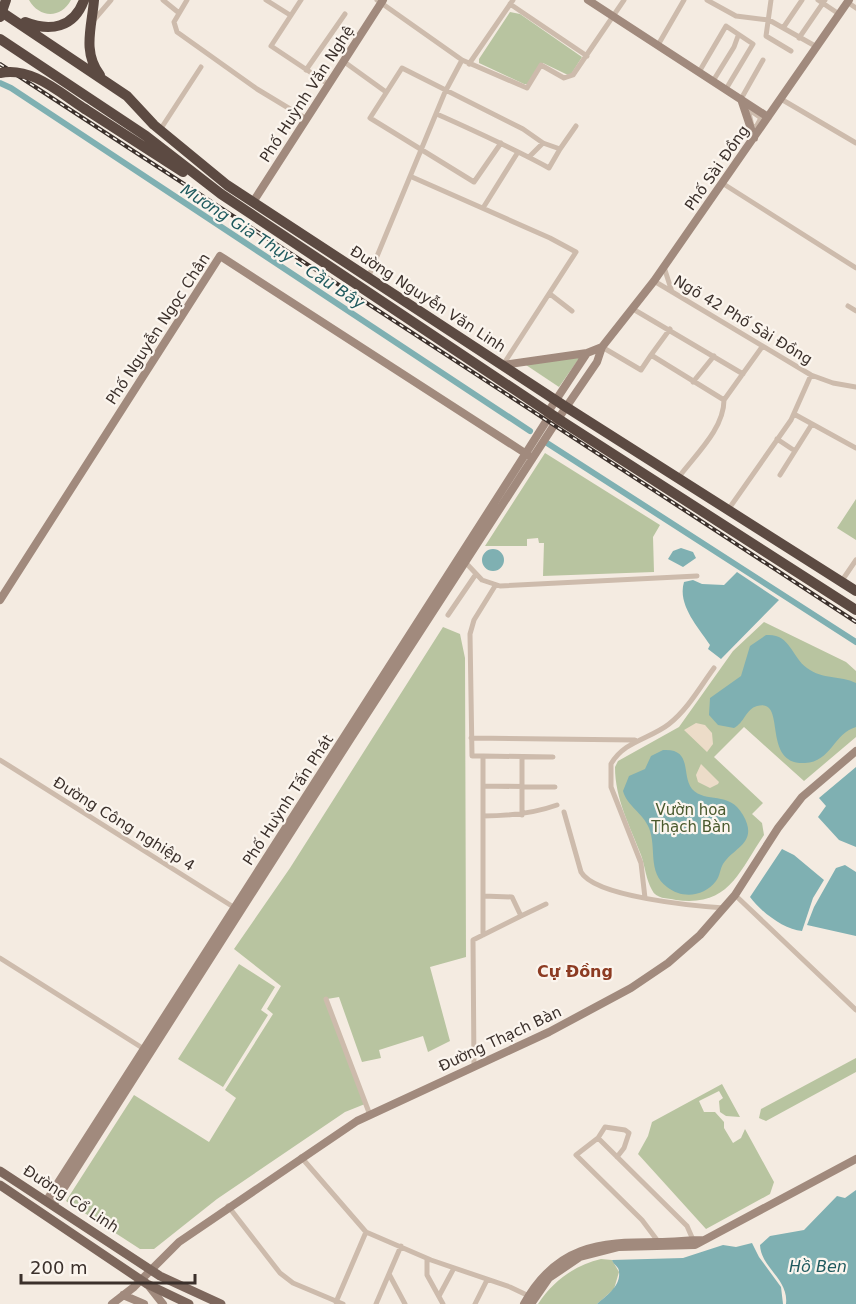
<svg xmlns="http://www.w3.org/2000/svg" width="856" height="1304" viewBox="0 0 856 1304" font-family="'DejaVu Sans',sans-serif">
	<style>
		.green { fill: #b8c4a0 }
		.plaza { fill: #ecdcc8 }
		.water { fill: #7fb0b2 }
		.lines { fill: none; stroke-linecap: round; stroke-linejoin: round }
		.canal { stroke: #7fb0b2; stroke-width: 6 }
		.street { stroke: #cdbbac; stroke-width: 5 }
		.secondary { stroke: #a18a7d; stroke-width: 8 }
		.primary { stroke: #7d675c; stroke-width: 9 }
		.highway { stroke: #5c4a42; stroke-width: 10 }
		.rail-casing { stroke: #3b302b; stroke-width: 4 }
		.rail { stroke: #fbf5ee; stroke-width: 1.5; stroke-dasharray: 4.5; stroke-linecap: butt }
		.highway-bridge { stroke: #5c4a42; stroke-width: 10 }
		.labels { text-anchor: middle; stroke-width: 4.5; stroke-linejoin: round; paint-order: stroke }
		.street-label { font-size: 15px; fill: #3b302b; stroke: #fbf5ee }
		.park-label { font-size: 15px; fill: #4a5a2e; stroke: #fbf5ee }
		.water-label { font-size: 16px; font-style: italic; fill: #1f5a5e; stroke: #fbf5ee }
		.neighbourhood-label { font-size: 16px; font-weight: bold; fill: #8c3b22; stroke: #fbf5ee }
	</style>
	<rect width="100%" height="100%" fill="#f4ebe1"/>
	<!-- green -->
	<path class="green" d="M29,0H71C61,19 39,18 29,0Z
		M510,12L520,14L582,57L570,76L543,63L528,84H524L479,63V59Z
		M580,357L559,387L523,363Z
		M545,453L660,525L653,537L654,572L543,576L544,543H539L538,538L527,539V546H485Z
		M856,499V540L837,528Z
		M764,622L846,662L856,671V737L804,781L744,727L714,757L763,803L752,814L762,823L764,835C738,873 729,907 676,900C667,898 656,899 652,890C646,880 645,866 641,855C630,826 615,799 615,767L618,761L679,727L733,651Z
		M443,627L460,634L465,658L466,957L430,967L450,1041L428,1052L423,1036L379,1050L381,1058L362,1062L339,997L327,999L365,1104L345,1112L217,1199L154,1249H140L66,1201L134,1095L209,1142L236,1098L225,1090L273,1014L267,1009L281,986L234,949L290,868Z
		M239,964L275,987L261,1010L268,1015L223,1087L178,1059Z
		M856,1058V1072L766,1121L759,1118L761,1109Z
		M722,1084L740,1117L726,1116L720,1112L719,1101L723,1098L719,1091L699,1101L704,1112H715L724,1122V1128L733,1143L741,1138L745,1129L774,1182L770,1194L706,1229L638,1154L648,1136L652,1122Z
		M601,1259L612,1260L619,1272L614,1289L597,1304H538C553,1281 575,1265 601,1259Z"/>
	<!-- plaza -->
	<path class="plaza" d="M696,723L705,725L712,733L713,744L707,752L684,730Z
		M701,764L719,782L718,784L710,788L698,782L696,775Z"/>
	<!-- water -->
	<path class="water" d="M681,548L693,552L696,558L683,567L668,559L673,551Z
		M482 560a11 11 0 1 1 22 0a11 11 0 1 1-22 0Z
		M737,572L779,600L721,659L708,649L710,645C699,628 677,605 684,582L693,580L702,584L724,585Z
		M766,635C790,633 791,656 807,668C823,680 840,675 856,683V727C834,733 831,762 805,763C760,765 788,697 757,706C746,709 744,723 734,728L718,725L709,715L710,698L741,676L750,646Z
		M663,750C693,748 681,775 692,789C706,804 729,790 743,815C759,843 734,847 723,864C720,869 720,876 716,881C704,897 682,899 667,887C647,872 657,848 649,828C643,813 627,806 623,791L629,776L645,769L651,756Z
		M856,767V847L839,840L818,817L826,806L819,798Z
		M782,849L794,855L824,880L813,898L802,931C784,930 760,911 750,897Z
		M845,865L856,872V936L807,925L814,907L836,868Z
		M856,1190V1304H786C789,1279 761,1268 760,1245L770,1236L804,1230L837,1196L845,1198Z
		M752,1243L759,1257L781,1287L783,1304H597C606,1296 621,1286 619,1272C619,1266 614,1266 612,1260L683,1258L723,1245L736,1247Z"/>
	<g class="lines">
		<!-- canal -->
		<path class="canal" d="M0,83L11,88L530,431
			M547,443L856,642"/>
		<!-- street -->
		<path class="street" d="M163,0L179,13
			M187,0L174,22L177,32L257,89L305,118
			M266,0L290,15
			M301,0L271,46L328,84
			M377,0L462,60L527,88L541,65L564,78L573,75L624,0
			M707,0L736,16L769,20L817,47
			M771,0L766,36L791,51
			M818,0L839,14
			M847,2L856,8
			M510,4L587,56
			M93,21L111,0
			M783,28L802,0
			M799,38L825,0
			M658,45L684,0
			M343,61L386,92
			M469,64L513,0
			M306,70L345,14
			M699,72L726,26L753,44L726,89
			M713,81L734,47L738,36
			M741,99L763,60
			M781,99L856,143
			M751,111L761,118L756,127L752,126L749,113Z
			M437,114C474,131 513,148 549,168L560,149L543,143L523,129L402,68L370,118L474,182L501,143
			M160,130L201,67
			M560,149L576,126
			M529,157L543,143
			M412,177L550,238L576,252L503,365
			M722,183L856,268
			M483,208L518,152
			M664,267L672,292
			M368,278L445,92L462,60
			M654,281L811,375L833,383L856,387
			M550,294L572,311
			M848,306L856,311
			M633,309L743,374
			M602,347L641,370L651,355L724,400
			M651,355L670,329
			M693,382L714,356
			M794,414L856,448
			M777,439L795,451
			M780,475L812,424
			M678,478C695,455 724,429 724,400L762,347
			M728,510L791,420L811,375
			M465,562L482,580L500,586L697,576
			M841,582L856,560
			M448,615L476,574
			M471,738L635,740
			M483,756H472L470,634L474,620L495,586
			M0,760L235,908
			M483,786L555,787
			M564,812L581,872C595,897 695,906 724,908
			M522,815V757
			M483,816C509,816 532,814 557,805
			M735,895L856,1010
			M483,896V935
			M645,898L641,863L611,787V764C624,741 650,739 669,724C688,709 700,687 714,668
			M546,904L521,916L512,897L483,896V756L553,757
			M0,958L144,1049
			M326,999L370,1115
			M474,1067L473,940L521,916
			M598,1138L687,1226L694,1242
			M301,1157L366,1232L431,1260L510,1287L531,1297
			M617,1157L624,1148L629,1133L625,1130L605,1127L598,1138L576,1155L642,1220L660,1244
			M228,1206L280,1273L293,1283L343,1304
			M427,1259V1275L443,1304
			M389,1274L405,1304
			M439,1296L454,1268
			M336,1302L366,1232
			M376,1304L401,1246
			M475,1304L487,1280"/>
		<!-- secondary -->
		<path class="secondary" d="M588,0L768,117
			M741,99L754,138
			M253,202L383,0
			M503,365L587,353
			M0,600L220,256L528,455
			M47,1200L526,453L547,420L548,412L587,353L602,347
			M53,1205L351,738L558,419L597,362L602,347L654,281L849,0
			M148,1285L163,1304
			M123,1295L144,1304
			M112,1304L134,1287L179,1242L357,1121L549,1032L631,988L668,963L700,935L735,895L778,828L802,797L856,751
			M524,1304C556,1246 598,1242 658,1242C674,1242 689,1240 704,1240
			M531,1304L549,1278L580,1257L619,1247L695,1245L856,1159"/>
		<!-- primary -->
		<path class="primary" d="M0,1171L160,1276L221,1304
			M0,1185L147,1284L189,1304"/>
		<!-- highway -->
		<path class="highway" d="M94,0C92,26 82,52 100,75
			M0,11L127,96L154,125L227,185L566,407L856,591
			M25,22C50,32 74,28 84,0
			M0,39L146,136L221,194L563,422L856,610
			M85,109L183,172"/>
		<defs>
			<path id="rail" d="M0,64L856,622"/>
		</defs>
		<!-- rail casing -->
		<use href="#rail" class="rail-casing"/>
		<!-- rail -->
		<use href="#rail" class="rail"/>
		<!-- highway-bridge -->
		<path class="highway-bridge" d="M0,17L6,0
			M0,73C31,66 60,93 85,109"/>
	</g>
	<g class="labels">
		<!-- street labels -->
		<g class="street-label">
			<text transform="translate(307 94) rotate(-57)" y="5">Phố Huỳnh Văn Nghệ</text>
			<text transform="translate(717 168) rotate(-55)" y="5">Phố Sài Đồng</text>
			<text transform="translate(428 299) rotate(33)" y="5">Đường Nguyễn Văn Linh</text>
			<text transform="translate(743 320) rotate(31)" y="5">Ngõ 42 Phố Sài Đồng</text>
			<text transform="translate(158 329) rotate(-57)" y="5">Phố Nguyễn Ngọc Chân</text>
			<text transform="translate(288 800) rotate(-57)" y="5">Phố Huỳnh Tấn Phát</text>
			<text transform="translate(124 824) rotate(32)" y="5">Đường Công nghiệp 4</text>
			<text transform="translate(500 1039) rotate(-25)" y="5">Đường Thạch Bàn</text>
			<text transform="translate(71 1199) rotate(33)" y="5">Đường Cổ Linh</text>
		</g>
		<!-- park labels -->
		<g class="park-label">
			<text x="691" y="815">Vườn hoa<tspan x="691" dy="17">Thạch Bàn</tspan></text>
		</g>
		<!-- water labels -->
		<g class="water-label">
			<text transform="translate(273 246) rotate(33)" y="6">Mương Gia Thụy – Cầu Bây</text>
			<text x="818" y="1272">Hồ Ben</text>
		</g>
		<!-- neighbourhood labels -->
		<g class="neighbourhood-label">
			<text x="575" y="977">Cự Đồng</text>
		</g>
	</g>
	<!-- scale -->
	<path d="M21 1274v9h174v-9" fill="none" stroke="#3b302b" stroke-width="3"/>
	<text x="30" y="1274" font-size="18" fill="#3b302b" stroke="#fbf5ee" stroke-width="4.5" paint-order="stroke">200 m</text>
</svg>
